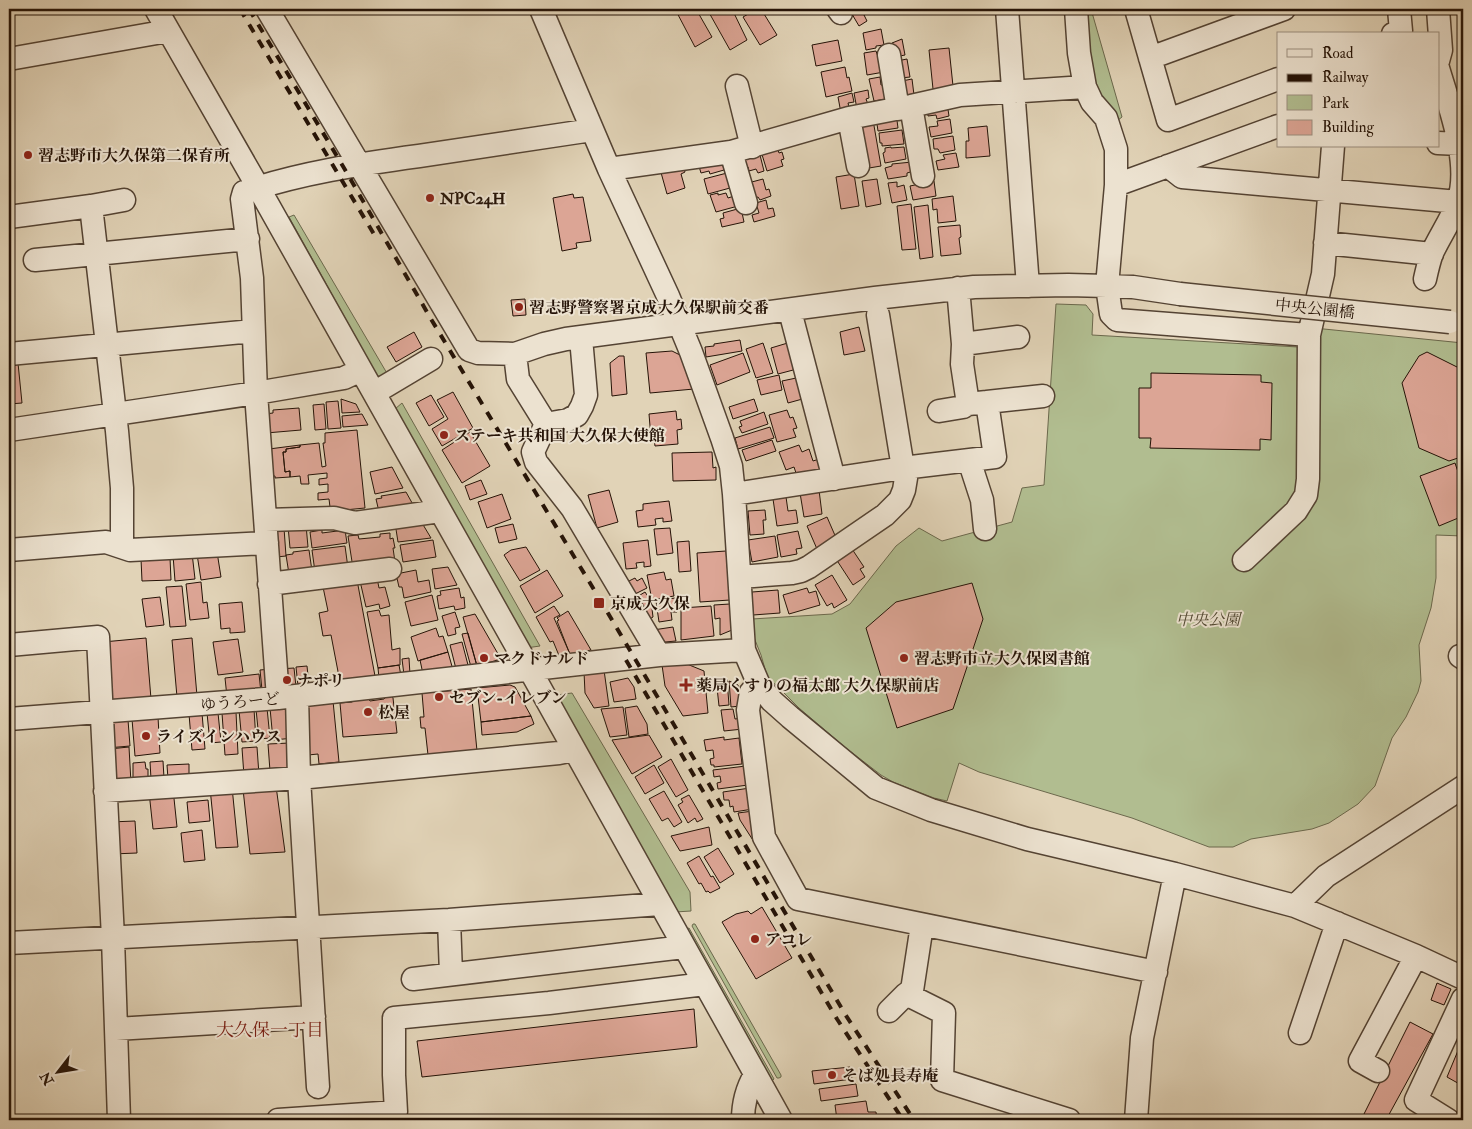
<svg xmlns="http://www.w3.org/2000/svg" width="1472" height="1129" viewBox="0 0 1472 1129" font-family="'IM FELL Double Pica','Noto Serif JP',serif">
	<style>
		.green { fill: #b1bd90; stroke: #6b684c }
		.building { fill: #dca595; stroke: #251307 }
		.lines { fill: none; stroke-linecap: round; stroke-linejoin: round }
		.minor-casing { stroke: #544333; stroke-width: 25 }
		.minor { stroke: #ece2d0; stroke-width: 22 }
		.rail { stroke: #251307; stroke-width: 4; stroke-dasharray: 9 9; stroke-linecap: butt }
		.minor-bridge-casing { stroke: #544333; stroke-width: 25; stroke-linecap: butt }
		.minor-bridge { stroke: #ece2d0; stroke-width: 22 }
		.poi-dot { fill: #8f2418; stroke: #ece2d0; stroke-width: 2 }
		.labels { text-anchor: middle; stroke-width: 4; stroke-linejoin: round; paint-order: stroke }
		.poi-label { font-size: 16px; font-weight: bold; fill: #251307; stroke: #ece2d0; text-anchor: start }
		.street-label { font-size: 16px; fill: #251307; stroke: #ece2d0 }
		.park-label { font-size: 16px; font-style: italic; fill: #4f4630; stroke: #ece2d0 }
		.neighbourhood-label { font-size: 18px; fill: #7a1f14; stroke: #ece2d0 }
	</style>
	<rect width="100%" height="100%" fill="#e1d3b7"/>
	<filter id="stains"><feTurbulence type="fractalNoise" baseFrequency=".004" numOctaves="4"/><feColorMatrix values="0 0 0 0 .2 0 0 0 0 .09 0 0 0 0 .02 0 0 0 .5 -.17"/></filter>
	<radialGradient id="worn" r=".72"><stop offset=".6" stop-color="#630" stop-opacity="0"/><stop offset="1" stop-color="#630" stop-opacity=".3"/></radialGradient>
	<!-- green -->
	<path class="green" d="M1080,9H1091L1122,117L1113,124L1097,96Z
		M294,215L388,375L379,379L289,217Z
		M1056,304L1086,305L1093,314L1092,335L1298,347L1314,328L1463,343V536L1436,535V578L1431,608L1419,645L1421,681L1418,692L1406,717L1392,738L1375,786L1358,804L1329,823L1312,829L1251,839L1233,847H1209L1132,818L979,772L959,763L947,801L934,798L893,782L881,775L846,748L799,708L767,676L761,655L751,630L752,619L832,614L850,604L896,546L919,528L942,541L1012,522L1022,488L1044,485Z
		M402,403L540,646L526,648L395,409Z
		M572,693L690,892L691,911L675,912L558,702L557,695Z
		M693,924H695L781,1075V1077L779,1078H777L692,926Z
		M689,928L774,1079L772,1081L686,929Z"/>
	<!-- building -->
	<path class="building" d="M675,9H696L712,37L695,47Z
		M707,9H732L747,40L730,50Z
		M757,9H761L777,35L760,45L743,17Z
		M849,9H863L866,14L864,15L867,21L859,26Z
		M881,29L884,45L876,46V48L866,50L863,33Z
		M902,39L905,55L895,57L892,43Z
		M838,40L842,61L816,66L812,45Z
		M949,48L953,86L933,89L929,50Z
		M876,51L878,57L882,56L884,72L867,75L864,53Z
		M907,59L910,77L901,78L897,61Z
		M845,67L847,78L849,77L852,91L826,97L821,72Z
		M880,77L881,85H884L886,99L874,101L869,79Z
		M912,79L914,95L906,97L897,82Z
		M868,90L869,98L866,99L869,107L857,109L854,93Z
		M852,93L854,102L848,103L850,111L841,113L838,97Z
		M947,103L949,116L937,119L936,115L928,116L927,107Z
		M896,113L898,128L878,131L876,117Z
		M950,119L952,133L931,137L929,127L938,126L937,121Z
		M873,120L881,166L863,169L855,123Z
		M987,126L990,156L966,158V141H969L968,128Z
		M902,130L904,144L882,146V143H880L879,133Z
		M953,136L955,150L940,153L938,149H934L933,139Z
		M776,143L779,153L782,152L784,159L781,160L783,166L767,171L760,148Z
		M891,147V148L904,147L906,159L885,163L883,153L885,152V148Z
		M759,151L764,171L758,173L756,169L749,171L748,167L743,168L740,156Z
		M956,153L959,167L938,170L936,161L945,159L943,155Z
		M721,157L724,170L710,174L709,171L701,173L698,163Z
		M912,162L914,171L907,173V176L888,179L885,168L892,166V164Z
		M682,163L685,172L681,174L685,188L667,194L660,169Z
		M727,173L730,188L708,194L704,179Z
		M854,174L859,206L841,209L836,177Z
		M763,179L766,190L769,189L771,196L760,200L758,197L753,198L748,183Z
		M877,179L881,204L866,207L862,181Z
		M934,181L936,196L913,200L910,186Z
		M897,182V187L904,185L907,200L892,203L888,183Z
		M718,193V195L726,193L728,198L734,196L738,206L716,212L710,195Z
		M573,194L574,198L583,197L591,241L576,243L577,248L562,251L553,198Z
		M953,196L956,221L938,223L937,209L933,210L932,199Z
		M766,200L768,209L773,208L775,216L754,222L752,215L759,213L756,203Z
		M911,204L916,249L902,250L897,206Z
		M928,205L933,257L920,259L914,207Z
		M741,208L744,222L722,227L720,219L724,218L723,213Z
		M960,225L961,237L959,238L961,254L941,256L938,227Z
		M525,299L526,315L513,316L511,300Z
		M859,327L865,351L844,355L840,332Z
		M414,332L422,347L396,362L387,347Z
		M740,340L742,351L706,357L705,347L714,346V344Z
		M791,342L797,369L778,374L771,348Z
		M763,343L773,373L756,378L746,349Z
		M672,351L680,355L694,389L650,393L646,353Z
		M1427,352L1459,368L1463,386V454L1461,457L1449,461L1419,448L1402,383L1419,356Z
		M743,353L750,372L717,385L710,365Z
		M619,356H624L627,394L612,396L610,363Z
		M18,363L22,403L9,404V364Z
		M1151,373L1261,375V382L1272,383L1271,440L1260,439V450L1150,448L1151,438H1139V388H1151Z
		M779,375L782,390L761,395L757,380Z
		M801,377L806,398L788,403L782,381Z
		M453,392L473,428L442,446L432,429L448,419L437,400Z
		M431,395L444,417L429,426L416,403Z
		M341,399L356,404L360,412L342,413Z
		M754,399L758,411L733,419L729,407Z
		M338,401L341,428L328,429L326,402Z
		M324,404L326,429L315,430L313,405Z
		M299,408L301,430L266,433L265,414L273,413V410Z
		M787,410L790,418L793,417L797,428L793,429L796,437L777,442L769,415Z
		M676,411L677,420L681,419L682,429L677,430L678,444L655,446L654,438H651L649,414Z
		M764,412L768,424L742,433L739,427L742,426L740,421Z
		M362,414L368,425L343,427L342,416Z
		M770,427L774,438L738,449L735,438Z
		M357,430L365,508L334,511L333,507H330L329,499L318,500V493L328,492V484L319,485V479L327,478V473L308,475L309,484H301L300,476L290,477V471L285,472L283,452H286V449L300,447V445L319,443L322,467L326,466L323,443H325V433Z
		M470,432L490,466L462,483L442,450Z
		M772,440L776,451L746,461L742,450Z
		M300,445V447L286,449V452H283L285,472L290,471V477L275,478V476H272L269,449Z
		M799,445L802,452L809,449L813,461L819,459L824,471L797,476L794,467L786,470L779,452Z
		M712,452L713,468L716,467V480L673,481L672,453Z
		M1455,463L1463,487V516L1439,526L1420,476Z
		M392,467L403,488L375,494L370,472Z
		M481,480L487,494L470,500L465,486Z
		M609,490L618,522L597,528L588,495Z
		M819,490L822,514L804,517L800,493Z
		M406,492L416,510L380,516L376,499L382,498L381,496Z
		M502,494L511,519L487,528L478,502Z
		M786,497L788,511L796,510L798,523L777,526L773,499Z
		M669,501L672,521L663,522V518L655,519L656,525L638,527L636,511L643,510V504Z
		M765,510L766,520H763L764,534L750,535L748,511Z
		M827,517L837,540L817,549L807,526Z
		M419,518L431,538L398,542L395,523Z
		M513,524L517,539L499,543L495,528Z
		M306,525L308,547L290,548L288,526Z
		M284,528L286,556L276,557L271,529Z
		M670,528L673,553L657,555L654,529Z
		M322,530V533L345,530L347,543L312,548L310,532Z
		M798,531L802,548L796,549L797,554L781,557L777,535Z
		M390,533V539L393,538L395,548H393L395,562L353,568L348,536L358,535L359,539L380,537V534Z
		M775,536L778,557L752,562L748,540Z
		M433,540L436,557L403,562L400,545Z
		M648,540L651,566L644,567V562L636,563L637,568L626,569L623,543Z
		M689,541L691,571L679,572L677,542Z
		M345,546L348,568L315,572L312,550Z
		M526,547L540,570L520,581L504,555L511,550Z
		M852,549L864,567L860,569L865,577L853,585L836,559Z
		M309,550L312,571L289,574L286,555L293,554V552Z
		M726,551L730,600L700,602L697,553Z
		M217,552L221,577L201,580L197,554Z
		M192,553L195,579L175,581L173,555Z
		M170,558L171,580L142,581L141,559Z
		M448,567L457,585L435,589L432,569Z
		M416,570L418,582L429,580L431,592L404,598L402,587H399L396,574Z
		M547,570L563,596L535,613L520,586Z
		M664,572L666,580L671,579L674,596L652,600L647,575Z
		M832,575L847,600L834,608L832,603L827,606L815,585Z
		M377,578L379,588L385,587L390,606L380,609L379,604L366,607L360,581Z
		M635,578L637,581L642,578L647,588L633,595L627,582Z
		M357,580L375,676L340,682L331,635L323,636L319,613L328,611L323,587Z
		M201,582L203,603L207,602L209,618L190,620L186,584Z
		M972,583L983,619L953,709L897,728L866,628L896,602Z
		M182,586L186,626L170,627L166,587Z
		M459,588L461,598L464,597L465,608L455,610L454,606L439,609L437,596L441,595L440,591Z
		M807,588L809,593L816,591L820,605L789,614L783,595Z
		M778,590L780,613L753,615L752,592Z
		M645,592L651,601L653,617L645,622L632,600Z
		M432,595L438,620L411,626L405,602Z
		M160,597L164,625L146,627L142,599Z
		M675,598L677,612H671L672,620L659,622L656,601Z
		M242,602L245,632L230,633V628L221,629L219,604Z
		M730,604L732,630L720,635V618L715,619L714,605Z
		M554,606L560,615L554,618L570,654L560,658L553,641L550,642L536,617Z
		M711,606L714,636L681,640V608Z
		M379,610L381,616L389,615L392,650L400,648V665L378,668L367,612Z
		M568,611L591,650L582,652V655L571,657L557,621L559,620L557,618Z
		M455,612L460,627L455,628L456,634L448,636L442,616Z
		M475,614L501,659L477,666L463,617Z
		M673,627L676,641L655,643L653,630Z
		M436,628L439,637L443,636L448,652L418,661L411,637Z
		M468,633L477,666L471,667L462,634Z
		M146,638L151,699L109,703L103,642Z
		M192,638L197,696L177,697L172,640Z
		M238,639L243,672L218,675L213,642Z
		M462,642L468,665L456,669L450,645Z
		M448,652L453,670L423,674L420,660Z
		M409,658L410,675H404L402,659Z
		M682,662L704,671L708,713L683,716L665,686L662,665Z
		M399,665L401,676L379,678L378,668Z
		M307,666L309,685L298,686L296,667Z
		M294,668L296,687L281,688L279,669Z
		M271,669L272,689L262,690L260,670Z
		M604,670L609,706L594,708L585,693L584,672Z
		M259,674L261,693L227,697L225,678Z
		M628,678L634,687L636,699L614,702L610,682Z
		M716,678L727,679L729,705L719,706Z
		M729,681L738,685L740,706L731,707Z
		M510,685L515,687L531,716L481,722L477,688Z
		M471,689L477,751L428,755L425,728H421L420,717H424L422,693Z
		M392,696L393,698L397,733L343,737L340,703L352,702L358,698H368L370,701L384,699L386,697Z
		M333,701L339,762L319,764L318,754L308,755L306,704Z
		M286,706L294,738L273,740L270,708Z
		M637,706L647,724L648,734L629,737L625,708Z
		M623,707L627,735L610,737L601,709Z
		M267,708L270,738L259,739L256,709Z
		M254,709L256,741L242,742L239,710Z
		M733,709L735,719L742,718L743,729L724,731L721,710Z
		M236,712L238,754L225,755L222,713Z
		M202,713L205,749L192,750L189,714Z
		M207,713H218L221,742L210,743Z
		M531,716L534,724L517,732L482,735L481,722Z
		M158,717L160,753L135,756L132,719Z
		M128,720L130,746L107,748L110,722Z
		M649,735L662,757L632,774L612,740Z
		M724,737V740L739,738L742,764L714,767V765H711L710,759L714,758L713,750L706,751L704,740Z
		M290,743L292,770L270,771L268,744Z
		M129,747L131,783L109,781V749Z
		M257,747L259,775L244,776L242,748Z
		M671,759L688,790L676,797L658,767Z
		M163,761L164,778L151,779L150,762Z
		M145,762L146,769H148V780H133V763Z
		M189,764V775L168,779L167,765Z
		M654,765L664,783L645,794L635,777Z
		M746,766L748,785L718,789L717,783L721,782L720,776L714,777L713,770Z
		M276,786L285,852L250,854L243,789Z
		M232,787L238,847L216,848L210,788Z
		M750,788L753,809L734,812L733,806L730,807L729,800H724L723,792Z
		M173,789L177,827L153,829L149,792Z
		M664,791L682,822L674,827L668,818L662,821L649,799Z
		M689,795L703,819L697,822L695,818L688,823L678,805L683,802L681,799Z
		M208,800L210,821L189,823L187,802Z
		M753,811L756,845L740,820L738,813Z
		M135,821L137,853L112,854L110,822Z
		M709,827L712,845L680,851L671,836Z
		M202,830L205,860L184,862L181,833Z
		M718,848L734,874L720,883L704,857Z
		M699,856L711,877L713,876L720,888L710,893L708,891L706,892L701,883L699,884L687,863Z
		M762,907L792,958L756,979L722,922L736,914L748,911L751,914Z
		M1437,983L1451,989L1444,1005L1431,1000Z
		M694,1009L697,1047L422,1077L417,1041Z
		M1410,1022L1433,1034L1386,1120H1361Z
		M1462,1041L1463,1042V1086L1447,1077Z
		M850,1067L852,1079L814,1084L812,1071Z
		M856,1084L858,1096L821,1101L819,1089Z
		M866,1101L868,1112H876L877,1120H859V1118L837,1120L835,1105Z"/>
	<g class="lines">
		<defs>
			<path id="minor" d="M156,9L258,187L530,670L781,1120
				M267,9L469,350L478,353L515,354L544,344L566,339L875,298L974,287L1068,285L1107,286L1133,287L1180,294
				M541,9L609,169L668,296L691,352L722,438L731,466L734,494L744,650L759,685L772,701L790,717L876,788L931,810L1027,839L1175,874L1295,906L1416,956L1463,978
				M838,9L841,13
				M1007,9L1028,286
				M1076,9L1079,53L1085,87L1092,102L1106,118L1116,149V185L1107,286L1111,314L1117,320L1309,335L1323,274L1333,146
				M1136,9L1168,120L1278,79
				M1393,34L1401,31L1399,9
				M889,55L898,109
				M1150,58L1284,9
				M9,59L168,31
				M1438,61L1441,50L1438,9
				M737,86L752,147
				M911,106L923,176
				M849,118L858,166
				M1438,143L1460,144
				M731,152L746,203
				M1168,166L1182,177L1458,202
				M609,169L731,152L849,118L911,106L960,95L1085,87
				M1116,185L1278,126
				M91,206L117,431L122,488V547
				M9,217L91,206L124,200
				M1325,243L1432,254
				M35,260L248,239
				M1425,279C1427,270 1429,261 1432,253C1440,236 1451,220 1458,202C1472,164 1449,106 1438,68
				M790,311L834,479
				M963,344L1018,337
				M9,354L253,331
				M515,354L518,379L546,424
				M374,393L431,359
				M987,402L1043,396
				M939,411L963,407L968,404
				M546,424L533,452L536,462L572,508L659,655
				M546,424L568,420L577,415L582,406L586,395L581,338
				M9,430L256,393L344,378L361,370
				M969,460L982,500L985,529
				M734,494L903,468L995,457L987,402L968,404L962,364L963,344L958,288
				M266,520L334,518L355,523L440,511
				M9,550L106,542L130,550L267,543
				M1244,560L1296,511L1306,495L1308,479L1309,335
				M740,577L792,573L801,571L809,567L885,515L900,500L904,490L906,478L903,468L878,315
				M269,584L390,569
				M9,645L98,637L113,938L119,1120
				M1460,656L1463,658
				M759,685L751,692L748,710L764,837L798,899L1156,972
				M297,696L299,778L318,1087
				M278,698L256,393L252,278L242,199L244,192C300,173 360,164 419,156C477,147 535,139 592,130
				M9,719L278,698L659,655L744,650
				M105,791L299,778L559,753L574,750
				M1295,906L1326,876L1463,787
				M449,920L451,974
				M9,943L449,920L660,904
				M413,979L684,947
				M911,997L922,925
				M889,1011L906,994L944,1013L942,1080L1069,1120
				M116,1029L314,1017
				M1300,1033L1337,923
				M1378,1071L1360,1061L1416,956
				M278,1120L396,1112L394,1075V1018L549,1003L705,984
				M743,1120C743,1103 746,1090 755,1075
				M1136,1120L1142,1038L1175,874
				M1448,1120L1416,1100L1463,999"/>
		</defs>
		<!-- minor casing -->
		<use href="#minor" class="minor-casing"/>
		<!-- minor -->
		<use href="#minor" class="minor"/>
		<!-- rail -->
		<path class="rail" d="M240,9L375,236
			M249,9L344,168L431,319L602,603L845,1014L914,1120
			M626,660L837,1019L903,1120"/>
		<defs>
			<path id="minor-bridge" d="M1180,294L1450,322"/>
		</defs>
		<!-- minor-bridge casing -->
		<use href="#minor-bridge" class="minor-bridge-casing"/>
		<!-- minor-bridge -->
		<use href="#minor-bridge" class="minor-bridge"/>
	</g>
	<!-- markers -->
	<g class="poi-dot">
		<circle cx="28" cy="155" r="5"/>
		<circle cx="430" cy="198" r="5"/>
		<circle cx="519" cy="307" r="5"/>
		<circle cx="444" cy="435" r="5"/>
		<rect x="593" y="597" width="12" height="12" rx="2.5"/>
		<circle cx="484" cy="658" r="5"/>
		<circle cx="904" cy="658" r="5"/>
		<circle cx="287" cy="680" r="5"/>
		<path d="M683.5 677.5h5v5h5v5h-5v5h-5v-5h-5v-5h5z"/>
		<circle cx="439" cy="697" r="5"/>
		<circle cx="368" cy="712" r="5"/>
		<circle cx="146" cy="736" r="5"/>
		<circle cx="755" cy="939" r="5"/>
		<circle cx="832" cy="1075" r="5"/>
	</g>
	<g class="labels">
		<!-- poi labels -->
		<g class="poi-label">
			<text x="38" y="161">習志野市大久保第二保育所</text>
			<text x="440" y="204">NPC24H</text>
			<text x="529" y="313">習志野警察署京成大久保駅前交番</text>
			<text x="454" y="441">ステーキ共和国 大久保大使館</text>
			<text x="610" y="609">京成大久保</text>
			<text x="494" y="664">マクドナルド</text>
			<text x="914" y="664">習志野市立大久保図書館</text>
			<text x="297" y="686">ナポリ</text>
			<text x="696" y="691">薬局くすりの福太郎 大久保駅前店</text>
			<text x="449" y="703">セブン-イレブン</text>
			<text x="378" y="718">松屋</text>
			<text x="156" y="742">ライズインハウス</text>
			<text x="765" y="945">アコレ</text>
			<text x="842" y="1081">そば処長寿庵</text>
		</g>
		<!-- street labels -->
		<g class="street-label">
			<text transform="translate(1315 308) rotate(6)" y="6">中央公園橋</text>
			<text transform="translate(240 701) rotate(-5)" y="6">ゆうろーど</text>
		</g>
		<!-- park labels -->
		<g class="park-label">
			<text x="1208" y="625">中央公園</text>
		</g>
		<!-- neighbourhood labels -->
		<g class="neighbourhood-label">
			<text x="270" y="1036">大久保一丁目</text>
		</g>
	</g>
	<!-- margin -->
	<rect width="1472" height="1129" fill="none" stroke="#e1d3b7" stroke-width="30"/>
	<rect x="10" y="10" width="1452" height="1109" fill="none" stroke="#251307" stroke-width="2.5"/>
	<rect x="15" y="15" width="1442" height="1099" fill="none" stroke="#251307"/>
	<!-- legend -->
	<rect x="1277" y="32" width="162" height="115" fill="#ece2d0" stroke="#9c8f80"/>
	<rect x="1287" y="49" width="25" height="8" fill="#ece2d0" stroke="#9c8f80"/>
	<text x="1322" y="58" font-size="15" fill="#251307">Road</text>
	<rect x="1287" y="74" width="25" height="8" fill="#251307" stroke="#9c8f80"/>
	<text x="1322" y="82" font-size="15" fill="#251307">Railway</text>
	<rect x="1287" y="95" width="25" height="15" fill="#b1bd90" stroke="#9c8f80"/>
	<text x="1322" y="108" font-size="15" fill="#251307">Park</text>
	<rect x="1287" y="120" width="25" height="15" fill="#dca595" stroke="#9c8f80"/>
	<text x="1322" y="132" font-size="15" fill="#251307">Building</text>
	<!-- north arrow -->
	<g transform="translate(58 1072) rotate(239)" stroke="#ece2d0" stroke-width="4" paint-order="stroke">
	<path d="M0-4L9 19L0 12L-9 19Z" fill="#251307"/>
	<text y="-8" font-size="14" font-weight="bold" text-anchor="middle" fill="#251307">N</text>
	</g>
	<rect width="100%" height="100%" filter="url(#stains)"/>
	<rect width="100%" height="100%" fill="url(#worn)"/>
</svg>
